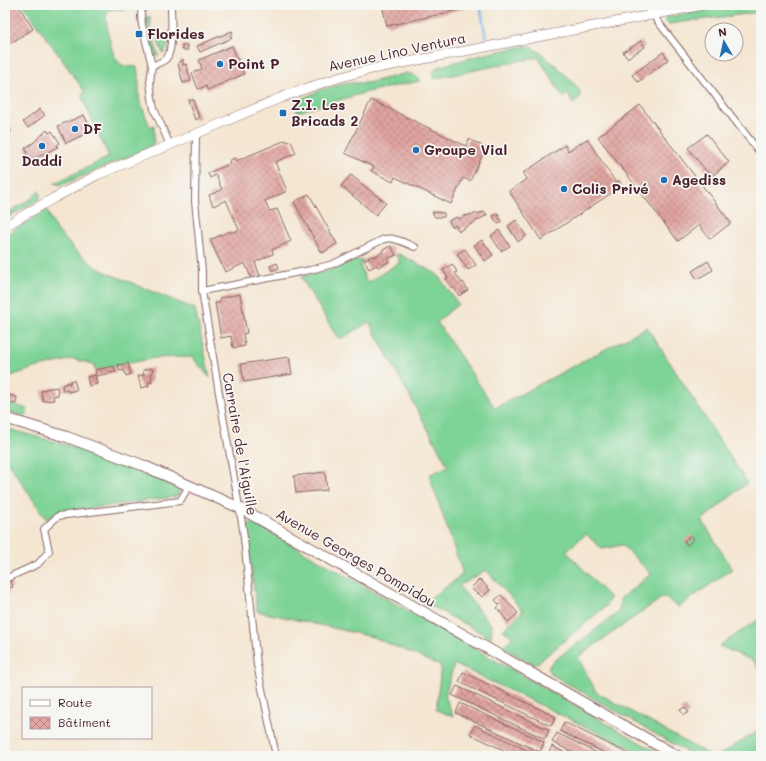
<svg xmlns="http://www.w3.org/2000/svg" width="766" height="761" viewBox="0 0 766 761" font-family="Mali,sans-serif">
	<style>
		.grass { fill: #7ed396; stroke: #647960 }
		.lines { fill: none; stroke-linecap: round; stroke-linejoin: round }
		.stream { stroke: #77b6eb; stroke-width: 2.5 }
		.building { fill: url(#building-cross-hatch) }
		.street-casing { stroke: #866565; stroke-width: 8 }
		.secondary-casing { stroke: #866565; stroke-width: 10 }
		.primary-casing { stroke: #866565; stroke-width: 12 }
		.street { stroke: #fff; stroke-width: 6 }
		.secondary { stroke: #fff; stroke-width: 9 }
		.primary { stroke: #fff; stroke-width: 10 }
		.poi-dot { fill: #1f6fb2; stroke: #f6f6f2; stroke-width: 1.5 }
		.labels { text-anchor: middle; stroke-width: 3.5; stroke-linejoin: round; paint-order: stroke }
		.poi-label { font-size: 14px; font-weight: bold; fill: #4a1f2b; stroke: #f6f6f2; text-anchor: start }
		.street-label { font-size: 14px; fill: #4a1f2b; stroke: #f6f6f2 }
	</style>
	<defs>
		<pattern id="building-cross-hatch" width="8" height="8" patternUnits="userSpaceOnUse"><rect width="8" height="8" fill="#e1a5a1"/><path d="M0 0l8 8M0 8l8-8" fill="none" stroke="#b88683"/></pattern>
	</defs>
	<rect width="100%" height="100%" fill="#f6f6f2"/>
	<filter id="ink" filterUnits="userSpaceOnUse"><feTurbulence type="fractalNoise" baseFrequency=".025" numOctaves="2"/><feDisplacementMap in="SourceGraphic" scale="8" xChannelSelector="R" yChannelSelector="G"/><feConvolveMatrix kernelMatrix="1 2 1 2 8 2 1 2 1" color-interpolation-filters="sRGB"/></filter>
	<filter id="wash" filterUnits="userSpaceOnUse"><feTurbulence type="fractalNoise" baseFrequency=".012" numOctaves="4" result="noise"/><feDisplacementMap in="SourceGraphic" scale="16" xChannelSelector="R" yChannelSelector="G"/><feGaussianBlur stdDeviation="0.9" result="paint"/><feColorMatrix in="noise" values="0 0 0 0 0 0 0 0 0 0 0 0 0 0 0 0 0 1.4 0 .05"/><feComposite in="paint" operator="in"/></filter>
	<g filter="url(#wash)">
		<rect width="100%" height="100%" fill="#f4e6d1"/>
		<!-- grass -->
		<path class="grass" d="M23,5H126V10L115,9L108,11L106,17C108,30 110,60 124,66C128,67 133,66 137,67L139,82V99L150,127L154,125V142L151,147L64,184L61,185L55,183L109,157L81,95L85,92Z
			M733,5H761V12L668,24L664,20L667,17Z
			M145,17H150L151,36L154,37L155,45L159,56L155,55L153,53L146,26Z
			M159,37H168L167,48L163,53L159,44Z
			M526,46L531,47L543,54L547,59L558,67L576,86L580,92V97L578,100L573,104L568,94L563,97L538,57L433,79L434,71L437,67L485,54Z
			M407,73L414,75L420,81L371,91L297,112L296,103L301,99L323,89L348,83H368Z
			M39,191L40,194V197L38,200L5,219V214L34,197V195Z
			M47,210L55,228L74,249L94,266L103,271L195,309L210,378L192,357L155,358L95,370L93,364L73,359L34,368L5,378V235Z
			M399,254L437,274L458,304L437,322L495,408L647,327L747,483L702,520L732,569L679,607L663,597L578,657L596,692L711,756H694L551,674L548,669L551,663L619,612L620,599L651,574L622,545L602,549L586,534L566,551L610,598L605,607L535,665L502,647L513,637L503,630L523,611L486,570L459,586L492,626L491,638L412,596L414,590L430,599L463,574L429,475L448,466L369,322L341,339L339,336L337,337L301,277L330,270L357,260L363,261L360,266L367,283L400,262L396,255Z
			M5,402L28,409L27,414L25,416L5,411Z
			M5,428L81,449L179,488V494L174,497L63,512L46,519L5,458Z
			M247,524H255L664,756H647L454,664L445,696L453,716L436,710L441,666L373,637L257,611L246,528Z
			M761,618V674L754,661L719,646Z
			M761,729V756H718Z"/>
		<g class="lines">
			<!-- stream -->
			<path class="stream" d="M480,5L486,37"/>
		</g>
		<g id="blocks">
			<!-- building -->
			<path class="building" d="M5,5H18L33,29L9,44L5,37Z
				M382,5H472V7L387,26Z
				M232,31L233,34L230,35L232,38L200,52L197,46Z
				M641,41L645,47L627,58L623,52Z
				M182,45H187L188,50H182Z
				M232,46L244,74L207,90L206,86L198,89L192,73L202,69L199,60Z
				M663,52L668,60L638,82L632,75Z
				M183,59V65L186,64L191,81L183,83L178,64Z
				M193,99L199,118L195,120L188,100Z
				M371,100L466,146L469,139L486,148L470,181L463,178L451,204L395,177L393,182L371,171L374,167L345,153Z
				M640,105L731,223L710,239L699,225L678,241L598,137Z
				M40,109L45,115L28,128L23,122Z
				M84,115L92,131L66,143L58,126Z
				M5,124H9L11,132L7,133Z
				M47,130L49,133L52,131L60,143L57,145L58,147L41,155L33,161L30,157H25L27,152L25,148L33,143Z
				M707,134L729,162L711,177L688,148Z
				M587,139L616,183L619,181L621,185L618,187L619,188L541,240L509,191L527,179L523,173L565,145L568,151Z
				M286,140L287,142L291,141L296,153L275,162L287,191L265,201L269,211L277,209L291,241L272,250L273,254L255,262L260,276L251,278L245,263L225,272L210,240L230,231L231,233L239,230L226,200L213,206L209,195L222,190L216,175L210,178L208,173L230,164L229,161L234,158L236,161Z
				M351,175L386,203L376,215L341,186Z
				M309,194L337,244L322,253L294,202Z
				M432,212L444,213V217H435Z
				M485,212L487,215L459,231L455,225L452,227L449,221L452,219L458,217L460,219L466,215V216L469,215Z
				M498,214L502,222L498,224L497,222H496L493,216Z
				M516,220L526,236L518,242L508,226Z
				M499,230L510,246L501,251L491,236Z
				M482,240L493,255L485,261L474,245Z
				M391,246L396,255L387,259L389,262L378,267L377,265L369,269L364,260L372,256L373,257L383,252L382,250Z
				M465,249L476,265L468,270L457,254Z
				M708,261L713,270L697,279L692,271Z
				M277,263L279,268L272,271L270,266Z
				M452,264L457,272L455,273L462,283L463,282L468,290L459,296L454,288L452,289L446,279L448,278L443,270Z
				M240,294L247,333L243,334L245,346L233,348L231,336L221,338L215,303H220V298Z
				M289,357L292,374L244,382L241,364Z
				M128,363L131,374L126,376L124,370L120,371L118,365Z
				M114,366L116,372L96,376L95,370Z
				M152,368L153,373L151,374L152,382L148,383L149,386L141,388L138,376L144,375L143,370Z
				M95,375L97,384L89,386L87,377Z
				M74,380L77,390L68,392V390L63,391L62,385L66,384V383L68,382L69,384H70V381Z
				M57,387L58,395L53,396L54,400L43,401L41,391L45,390V389Z
				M5,394L17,397L16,404L5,401Z
				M325,472L327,490L296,493L294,476Z
				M691,535L694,539L687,545L684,541Z
				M9,578L13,587L7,589L9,594L5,596V580Z
				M480,579L490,590L482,597L478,593L477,594L471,588Z
				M501,595L518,613L508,622L497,608L500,605L495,600Z
				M463,672L556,717L551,726L459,682Z
				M457,686L549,730L545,739L452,695Z
				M460,703L544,742L540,752L456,713Z
				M685,707L689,712L684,715L680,710Z
				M564,722L633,756H611L560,731Z
				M475,725L539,756H516L470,734Z
				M557,733L603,756H580L552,742Z
				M552,746L571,756H550L548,755Z"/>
		</g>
	</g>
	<g filter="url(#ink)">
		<use href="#blocks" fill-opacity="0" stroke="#866565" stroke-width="1"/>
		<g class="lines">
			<defs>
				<path id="street" d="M142,5L141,16L142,25L152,66L150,82L152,98L154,109L170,145
					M645,5L761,154
					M152,66C156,64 162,62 166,59C174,52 171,16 171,5
					M196,134L195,201L202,271V291L222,411L243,529L257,665L276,756
					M202,291L310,270L333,264L384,239C395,237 405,243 415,247
					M5,579L38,564L49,551L44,529L58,516L180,501L189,486"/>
				<path id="secondary" d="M5,226L54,198L97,175L196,134L280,98L313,86L341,77L372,69L703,5"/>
				<path id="primary" d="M5,418L67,437L142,465L240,508L677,756"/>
			</defs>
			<!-- street casing -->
			<use href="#street" class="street-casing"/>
			<!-- secondary casing -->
			<use href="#secondary" class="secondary-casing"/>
			<!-- primary casing -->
			<use href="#primary" class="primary-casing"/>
			<!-- street -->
			<use href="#street" class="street"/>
			<!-- secondary -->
			<use href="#secondary" class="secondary"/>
			<!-- primary -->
			<use href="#primary" class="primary"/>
		</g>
	</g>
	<!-- markers -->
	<g class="poi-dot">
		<rect x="135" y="30" width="8" height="8" rx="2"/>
		<circle cx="220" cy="64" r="4"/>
		<rect x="279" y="109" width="8" height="8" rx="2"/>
		<circle cx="75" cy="129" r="4"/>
		<circle cx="42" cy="146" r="4"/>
		<circle cx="416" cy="150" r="4"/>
		<circle cx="664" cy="180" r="4"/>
		<circle cx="564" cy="189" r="4"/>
	</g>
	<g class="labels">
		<!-- poi labels -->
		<g class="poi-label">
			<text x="147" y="39">Florides</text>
			<text x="228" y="69">Point P</text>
			<text x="291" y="110">Z.I. Les<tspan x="291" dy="16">Bricads 2</tspan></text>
			<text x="83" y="134">DF</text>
			<text x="424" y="155">Groupe Vial</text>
			<text x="42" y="166" text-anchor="middle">Daddi</text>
			<text x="672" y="185">Agediss</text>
			<text x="572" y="194">Colis Privé</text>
		</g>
		<!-- street labels -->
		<g class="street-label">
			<text transform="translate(397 52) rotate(-12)" y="5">Avenue Lino Ventura</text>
			<text transform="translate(240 444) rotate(80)" y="5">Carraire de l'Aiguille</text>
			<text transform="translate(356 558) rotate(30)" y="5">Avenue Georges Pompidou</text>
		</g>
	</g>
	<!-- margin -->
	<rect width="766" height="761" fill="none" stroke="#f6f6f2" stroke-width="20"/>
	<!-- legend -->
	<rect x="22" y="687" width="130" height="52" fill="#f6f6f2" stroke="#b1a0a2"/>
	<rect x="30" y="700" width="20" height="6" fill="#ffffff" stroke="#b1a0a2"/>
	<text x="58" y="707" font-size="12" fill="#4a1f2b">Route</text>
	<rect x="30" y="717" width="20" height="12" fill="url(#building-cross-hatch)" stroke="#b1a0a2"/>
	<text x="58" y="727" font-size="12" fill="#4a1f2b">Bâtiment</text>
	<!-- north arrow -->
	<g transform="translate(724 42) rotate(351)"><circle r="19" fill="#f6f6f2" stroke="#b1a0a2"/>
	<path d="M0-3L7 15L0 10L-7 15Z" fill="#1f6fb2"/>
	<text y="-6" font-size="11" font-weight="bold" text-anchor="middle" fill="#4a1f2b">N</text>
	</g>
</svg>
